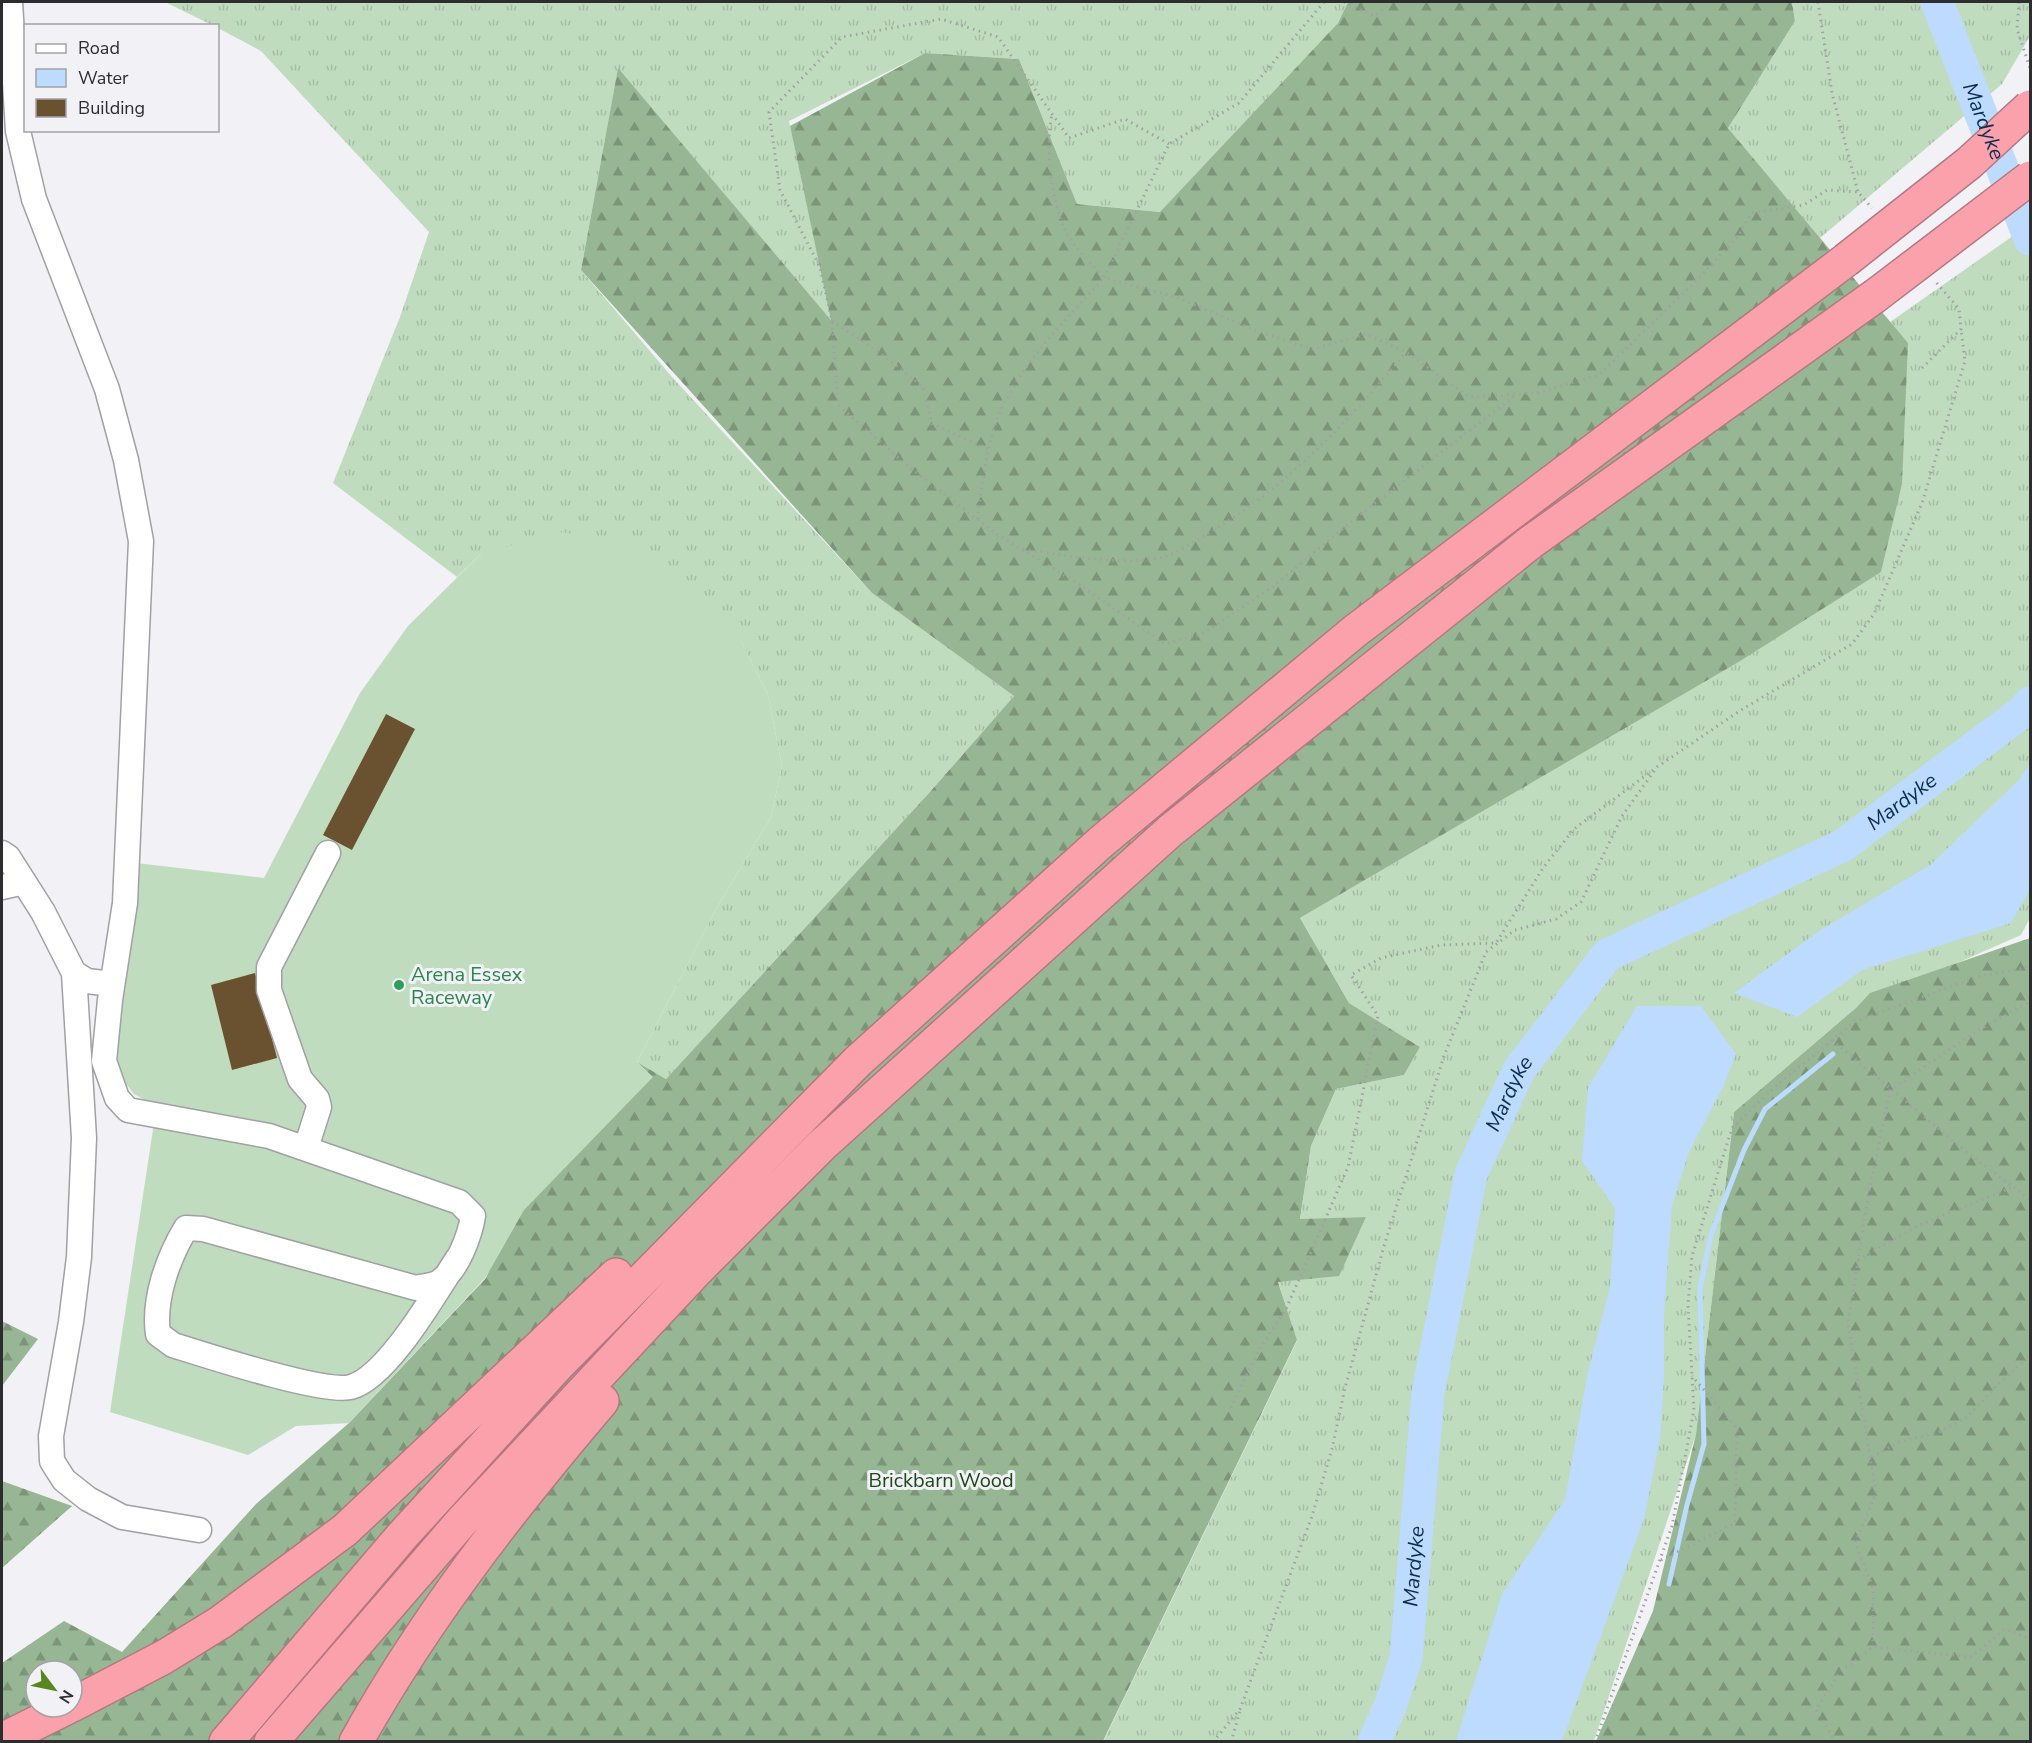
<svg xmlns="http://www.w3.org/2000/svg" width="2032" height="1743" viewBox="0 0 2032 1743" font-family="'Nunito Sans',sans-serif">
	<style>
		.grass { fill: url(#grass-tufts) }
		.forest { fill: url(#forest-firs); fill-rule: evenodd }
		.garden { fill: #c0dcbe }
		.water { fill: #bcdbfe }
		.lines { fill: none; stroke-linecap: round; stroke-linejoin: round }
		.stream { stroke: #bcdbfe; stroke-width: 5 }
		.river { stroke: #bcdbfe; stroke-width: 33 }
		.building { fill: #6a5230 }
		.minor-casing { stroke: #a0a0a5; stroke-width: 27 }
		.highway-casing { stroke: #b27880; stroke-width: 36 }
		.path { stroke: #a1a1a5; stroke-width: 3; stroke-dasharray: 1.5 4.5; stroke-linecap: butt }
		.minor { stroke: #fff; stroke-width: 24 }
		.highway { stroke: #faa1ac; stroke-width: 33 }
		.highway-bridge-casing { stroke: #b27880; stroke-width: 36; stroke-linecap: butt }
		.highway-bridge { stroke: #faa1ac; stroke-width: 33 }
		.leisure-dot { fill: #2e9e5b; stroke: #f1f1f6; stroke-width: 2 }
		.labels { text-anchor: middle; stroke-width: 6; stroke-linejoin: round; paint-order: stroke }
		.leisure-label { font-size: 20px; fill: #27864d; stroke: #f1f1f6; text-anchor: start }
		.park-label { font-size: 20px; fill: #1d491a; stroke: #f1f1f6 }
		.water-label { font-size: 21px; font-style: italic; fill: #0b2d4e; stroke: #f1f1f6 }
	</style>
	<defs>
		<pattern id="grass-tufts" width="24" height="20" patternUnits="userSpaceOnUse" patternTransform="scale(1.5)"><rect width="24" height="20" fill="#c0dcbe"/><path d="M3 7l-1-3M5 7V3M7 7l1-3M15 17l-1-3M17 17v-4M19 17l1-3" fill="none" stroke="#a5bda4"/></pattern>
		<pattern id="forest-firs" width="22" height="20" patternUnits="userSpaceOnUse" patternTransform="scale(1.5)"><rect width="22" height="20" fill="#97b794"/><path d="M5 1l3.5 6h-7zM16 11l3.5 6h-7z" fill="#7c9579"/></pattern>
	</defs>
	<rect width="100%" height="100%" fill="#f1f1f6"/>
	<!-- grass -->
	<path class="grass" d="M165,2H1348L1338,23L1161,212L1077,204L1019,59L925,53L789,121L832,321L618,69L581,270L672,377L872,593L1014,696L929,793L666,1079L637,1062L716,909L771,817L782,766L768,695L741,641L481,554L457,577L333,483L400,317L429,232L261,51L218,28V26L212,25Z
		M1792,2H2030V36L2002,84L1820,238L1728,128L1795,21Z
		M2030,224V918L2021,935L1857,1007L1734,1112L1696,1434L1594,1741L1103,1742L1297,1341L1278,1281L1365,1217L1300,1220L1311,1146L1336,1089L1404,1075L1420,1047L1349,1003L1300,918L1737,663L1908,344L1890,322Z"/>
	<!-- forest -->
	<path class="forest" d="M1348,2H1792L1795,21L1728,128L1908,343L1902,484L1881,572L1737,663L1300,918L1349,1003L1420,1047L1404,1075L1336,1089L1311,1146L1300,1219L1366,1217L1339,1276L1278,1282L1297,1340L1103,1741L2,1742V1663L64,1621L122,1652L256,1504L349,1423L486,1278L514,1205L652,1077L637,1062L666,1079L929,793L1014,696L872,593L581,270L618,68L831,320L790,126L925,53L1019,59L1077,204L1160,212L1338,23ZM36,1671H72V1707H36Z
		M2030,938V1741H1596L1653,1611L1696,1434L1734,1112L1857,1007L1870,993Z
		M2,1321L38,1339L2,1386Z
		M2,1481L72,1506L2,1568Z"/>
	<!-- garden -->
	<path class="garden" d="M558,532L602,537L626,544L690,582L741,641L768,695L782,766L771,817L716,909L637,1062L653,1077L524,1210L486,1277L349,1423L296,1426L248,1455L110,1412L154,1123L152,1104L134,1094L119,1075L116,1033L136,863L264,878L360,693L408,626L481,554Z"/>
	<!-- water -->
	<path class="water" d="M2030,763V889L2011,923L1862,970L1797,1017L1734,993L1819,931L1930,865L2019,780Z
		M1637,1006H1701L1736,1054L1724,1085L1689,1152L1672,1205L1664,1314V1377L1660,1439L1644,1519L1562,1741H1456L1502,1594L1565,1499L1588,1372L1610,1287L1615,1208L1582,1161L1588,1088Z"/>
	<g class="lines">
		<!-- stream -->
		<path class="stream" d="M1669,1584L1687,1505L1704,1444L1700,1289L1711,1235L1744,1150L1765,1109L1833,1054"/>
		<!-- river -->
		<g class="river">
			<path id="s1" d="M1937,2L2030,239"/>
			<path id="s2" d="M1374,1742L1391,1704L1406,1658L1428,1393L1471,1174L1519,1070L1607,955L1842,846L2021,713L2030,703"/>
		</g>
	</g>
	<!-- building -->
	<path class="building" d="M386,714L415,729L352,850L323,835Z
		M255,973L277,1058L232,1070L211,985Z"/>
	<g class="lines">
		<defs>
			<path id="minor" d="M10,2L18,131L34,199L107,389L126,460L141,541L125,903L110,1000L104,1061L117,1098L128,1110L269,1136L459,1202L473,1216C470,1235 457,1271 439,1282C433,1286 422,1286 416,1288L203,1229L186,1228C168,1258 153,1299 158,1334L173,1345C205,1355 324,1394 351,1387C388,1377 437,1290 458,1258
				M2,853L8,857L43,912L74,973L87,981L112,984
				M2,887L24,882
				M74,973L84,1138L79,1257L71,1322L51,1436L52,1461L64,1480L88,1499L122,1517L199,1530
				M306,1148L319,1107L317,1099L300,1079L269,990V967L328,853"/>
			<path id="highway" d="M72,1705L164,1657L221,1622L345,1530L616,1275
				M2,1740L68,1707
				M226,1742L402,1536L558,1365L858,1061L1101,842L1355,631L1846,260
				M271,1742L463,1520L697,1270L821,1146L1170,831L1531,542L1875,296
				M356,1742C425,1618 511,1508 602,1401"/>
		</defs>
		<!-- minor casing -->
		<use href="#minor" class="minor-casing"/>
		<!-- highway casing -->
		<use href="#highway" class="highway-casing"/>
		<!-- path -->
		<path class="path" d="M1324,2L1239,103L1169,144L1104,278L1176,297L1257,331L1313,349L1366,334L1406,352L1469,397L1536,393L1599,375L1698,279L1738,236L1752,213L1804,205L1827,190L1858,192L1872,208
			M1344,2L1374,16L1393,2
			M1818,2L1832,93L1858,192
			M2019,2L2017,29L2030,68
			M1169,144L1125,119L1069,138L998,37L941,19L842,37L769,112L780,190L820,267L832,321L838,405L903,462L995,533L1077,583L1165,644L1204,633L1271,588L1352,521L1517,394
			M832,321L879,352L923,387L932,424L988,449
			M1922,368L1961,329L1959,309L1935,281
			M977,519C983,479 987,436 1006,399C1031,354 1069,316 1104,278C1092,264 1074,248 1066,232C1051,201 1045,148 1052,114
			M1023,549C1070,556 1117,566 1164,557C1176,554 1189,544 1200,538C1283,492 1346,423 1406,352
			M1832,1040L1969,1154L2030,1199
			M1858,1260L1917,1226L2013,1187
			M1231,1408L1259,1350L1286,1309L1348,1167L1378,1016L1351,975L1381,958L1441,945L1496,943L1543,868L1574,829L1653,770
			M1872,1457L1901,1441L1937,1433L1967,1417L1996,1386L2030,1356
			M1661,1560L1735,1523L1737,1428L1692,1376
			M1873,1647V1587L1855,1543L1876,1493L1848,1323L1870,1186L1890,1090L1980,1029L2027,1003L2030,995
			M1213,1742L1240,1709L1311,1519L1332,1449L1345,1388L1384,1246L1444,1056L1486,952L1515,930L1556,919L1581,902L1622,816L1657,767L1741,710L1852,644L1874,614L1922,503L1965,361L1961,329
			M1231,1742L1240,1711
			M1595,1742L1672,1526L1694,1410L1688,1305L1692,1256L1732,1128L1778,1084L1856,1021L1980,976L2025,968L2030,963
			M1836,1742L1816,1710L1839,1673L1873,1647L1971,1657L2005,1629L2030,1639"/>
		<!-- minor -->
		<use href="#minor" class="minor"/>
		<!-- highway -->
		<use href="#highway" class="highway"/>
		<defs>
			<path id="highway-bridge" d="M1846,260L1969,163L2030,107
				M1875,296L2030,178"/>
		</defs>
		<!-- highway-bridge casing -->
		<use href="#highway-bridge" class="highway-bridge-casing"/>
		<!-- highway-bridge -->
		<use href="#highway-bridge" class="highway-bridge"/>
	</g>
	<!-- markers -->
	<circle class="leisure-dot" cx="399" cy="985" r="6"/>
	<g class="labels">
		<!-- leisure labels -->
		<g class="leisure-label">
			<text x="411" y="981">Arena Essex<tspan x="411" dy="23">Raceway</tspan></text>
		</g>
		<!-- park labels -->
		<g class="park-label">
			<text x="941" y="1487">Brickbarn Wood</text>
		</g>
		<!-- water labels -->
		<g class="water-label">
			<text dy="7" stroke="none"><textPath href="#s1" startOffset="128">Mardyke</textPath></text>
			<text dy="7" stroke="none"><textPath href="#s2" startOffset="1172">Mardyke</textPath></text>
			<text dy="7" stroke="none"><textPath href="#s2" startOffset="668">Mardyke</textPath></text>
			<text dy="7" stroke="none"><textPath href="#s2" startOffset="182">Mardyke</textPath></text>
		</g>
	</g>
	<!-- border -->
	<rect width="2032" height="1743" fill="none" stroke="#2d2d2f" stroke-width="6"/>
	<!-- legend -->
	<rect x="24" y="24" width="195" height="108" fill="#f1f1f6" stroke="#a3a3a6" stroke-width="1.5"/>
	<rect x="36" y="44" width="30" height="9" fill="#ffffff" stroke="#a3a3a6" stroke-width="1.5"/>
	<text x="78" y="54" font-size="18" fill="#2d2d2f">Road</text>
	<rect x="36" y="69" width="30" height="18" fill="#bcdbfe" stroke="#a3a3a6" stroke-width="1.5"/>
	<text x="78" y="84" font-size="18" fill="#2d2d2f">Water</text>
	<rect x="36" y="99" width="30" height="18" fill="#6a5230" stroke="#a3a3a6" stroke-width="1.5"/>
	<text x="78" y="114" font-size="18" fill="#2d2d2f">Building</text>
	<!-- north arrow -->
	<g transform="translate(54 1689) rotate(122)"><circle r="28" fill="#f1f1f6" stroke="#a3a3a6" stroke-width="1.5"/>
	<path d="M0-4.5L10 22L0 15L-10 22Z" fill="#56881d"/>
	<text y="-9" font-size="16" font-weight="bold" text-anchor="middle" fill="#2d2d2f">N</text>
	</g>
</svg>
